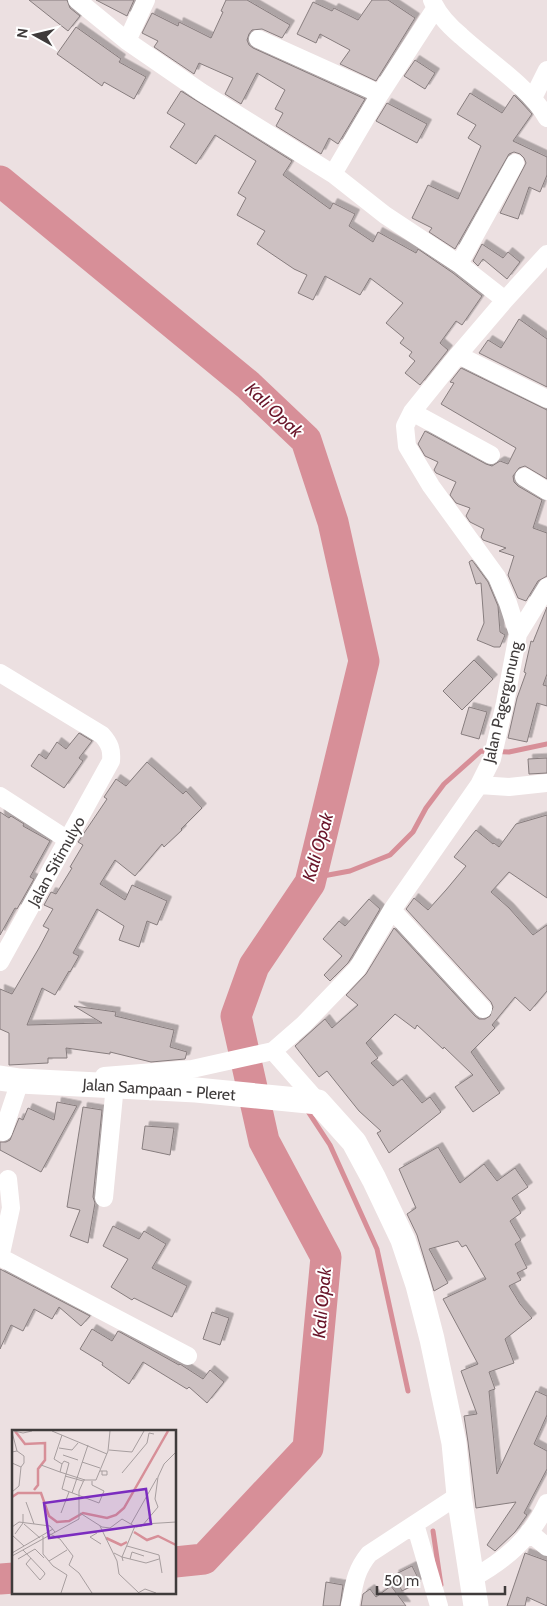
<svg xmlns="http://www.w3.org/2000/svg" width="547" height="1606" viewBox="0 0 547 1606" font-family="Cabin,sans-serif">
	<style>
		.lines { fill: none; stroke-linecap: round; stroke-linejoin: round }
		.stream { stroke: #d78f98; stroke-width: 5 }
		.river { stroke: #d78f98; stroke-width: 31 }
		.building { fill: #cdc1c2; stroke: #877d7e; filter: url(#shadow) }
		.street { stroke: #fff; stroke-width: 18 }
		.secondary { stroke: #fff; stroke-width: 25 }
		.labels { text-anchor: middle; stroke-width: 4; stroke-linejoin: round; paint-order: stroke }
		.street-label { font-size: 16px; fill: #3f3b3b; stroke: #fff }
		.water-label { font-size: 18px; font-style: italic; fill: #691429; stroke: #fff }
		.inset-river { fill: none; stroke: #d78f98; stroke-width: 2.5 }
		.inset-road { fill: none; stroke: #a79e9f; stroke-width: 1 }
		.view { fill: #7b2cbf; fill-opacity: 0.15; stroke: #7b2cbf; stroke-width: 2.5 }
		.inset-edge { fill: none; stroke: #3f3b3b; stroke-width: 2.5 }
	</style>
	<defs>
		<filter id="shadow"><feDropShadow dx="4.5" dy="-4.5" stdDeviation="0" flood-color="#0004"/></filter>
	</defs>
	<rect width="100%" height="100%" fill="#ece0e1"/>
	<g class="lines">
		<!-- stream -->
		<path class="stream" d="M312,878L350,871L390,855L413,832L426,808L444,784L481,751L509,752L547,744
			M307,1110L330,1145L377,1249L408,1391
			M433,1531L441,1585"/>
		<!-- river -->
		<path class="river" d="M0,181L248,385L306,440L333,522L364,661L310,883L254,966L236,1016L264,1141L326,1257L308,1448L204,1559L175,1562
			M0,1579L14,1578"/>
	</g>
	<!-- building -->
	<path class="building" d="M29,0H67L70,8L80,16L68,31Z
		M96,0H134L127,16Z
		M226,0H247L290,25L282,38L262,29L252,30L249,34L247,40L249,45L253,48L365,99L338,144L329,138L321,154L276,126L283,113L275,109L285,90L257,73L241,104L225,94L233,78L199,63L194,74L154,47L158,41L142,33L152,13L178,26L179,22L211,38L223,12L221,11Z
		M372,0H388L415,18L376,81L340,64L350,50L320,34L316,43L297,34L313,2L332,11L334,8L358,20Z
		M76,27L121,59L119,62L146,77L134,99L104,82L102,86L57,54Z
		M415,60L435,73L425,89L404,76Z
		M181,91L292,161L283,175L330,209L333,203L355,214L349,226L373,242L378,232L416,253L418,249L453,273L482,296L462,325L456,321L440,343L448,350L420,385L405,373L415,361L409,356L412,352L400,343L404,338L386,323L403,303L370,278L360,295L325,276L313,300L298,293L307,275L294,269L257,244L265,231L237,215L246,198L238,193L256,161L215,135L196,164L170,147L185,124L167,113Z
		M470,93L502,113L514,95L522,103L532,114L513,141L547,157V175L540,192L529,187L518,219L500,213L526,163L524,158L520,154L514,152L509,154L455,249L429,232L432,228L412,218L428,185L458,199L481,146L468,138L476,125L457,114Z
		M387,103L427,124L417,143L376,121Z
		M482,244L503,258L508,252L520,262L507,279L483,259L478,266L473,261Z
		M519,319L547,339V387L479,353L488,340L501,348Z
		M461,368L547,410V479L525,466L519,468L513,476L514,482L518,486L542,500L533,528L547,533V576L538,581L526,601L518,598L508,575L514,556L499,551L506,548L483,540L481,537L484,529L470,522L466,516L470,508L456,503L450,495L456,482L436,473L434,470L438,462L425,456L418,444L425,431L486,464L492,466L500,461L508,464L516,448L441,404L454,383L450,382Z
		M472,560L488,582L498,606L500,632L505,635L500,647H494L477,640L484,623L481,583L476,584L469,562Z
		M547,607V674L543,685L547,686V706L537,703L527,742L508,738L517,698L526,673L524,672L531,641L533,642Z
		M474,660L493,679L462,710L443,691Z
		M469,707L487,712L479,739L461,734Z
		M79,733L92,741L79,758L83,761L64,788L31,766L39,754L46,759L57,742L66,749Z
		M547,758V773L529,774L528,759Z
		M147,762L183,794L186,791L202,808L181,829L182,830L164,847L162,844L135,876L115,860L100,884L125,900L132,885L167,901L157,925L147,921L139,947L119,940L124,926L97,909L73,953L79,956L70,972L69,971L55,995L42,988L27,1025L102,1023L74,1006L116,1012L115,1016L174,1030L170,1047L187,1052L185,1059L151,1062L110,1052V1054L66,1048L67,1058H48V1063L9,1065V1033L0,1029V989L12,994L39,948L49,929L43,926L53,909L44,905L51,892L56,894L72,868L70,867L83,845L78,842L107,799L104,797L116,779L126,786Z
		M0,812L9,818L11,816L24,824L23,826L50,841L30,877L34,879L17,909L15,908L0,935Z
		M547,815V898L509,872L491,892L509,908L533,935L547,925V991L530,1011L515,997L492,1025L495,1028L471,1052L500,1093L473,1112L455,1087L473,1075L444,1047L443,1049L417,1025L415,1029L395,1014L366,1043L378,1058L371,1063L393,1086L402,1079L422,1103L430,1097L441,1112L389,1153L377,1133L381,1131L359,1111L327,1071L319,1077L295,1046L325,1019L332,1028L358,1005L346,995L366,974L394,928L475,1016L479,1019H485L490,1016L493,1007L491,1002L406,909L414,898L428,910L446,890L466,866L454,857L476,830L493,844L494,843L499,847L516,824Z
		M369,899L380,909L348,963L330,981L324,975L342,956L323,939L339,921L345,926Z
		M57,1102L77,1106L41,1172L0,1150V1142H6L10,1140L19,1118L23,1120L28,1108L54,1120Z
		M83,1107L102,1110L93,1197L95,1203L88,1243L70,1236L80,1210L67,1207Z
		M145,1126L174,1128L170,1155L142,1149Z
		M438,1147L460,1183L484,1164L497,1181L515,1168L528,1187L512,1198L521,1213L510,1221L521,1240L515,1244L527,1268L517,1273L521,1280L509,1286L520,1304L532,1318L505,1339L514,1363L489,1372L495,1389L489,1391L497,1474L536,1391L547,1396V1415L534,1444L547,1451V1469L524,1513L527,1515L515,1532L495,1551L487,1545L516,1502L476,1508L468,1442L464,1416L477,1414L461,1371L478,1364L443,1299L486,1279L466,1245L462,1247L458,1241L429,1249L448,1283L434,1291L417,1235L407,1214L416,1208L399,1169Z
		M113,1226L139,1239L144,1231L166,1244L152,1268L187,1286L172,1317L134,1298L132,1300L111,1287L128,1259L103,1246Z
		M0,1269L90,1316L81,1326L59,1307L52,1319L34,1309L23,1331L11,1325L0,1349Z
		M212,1312L229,1318L220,1345L203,1339Z
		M92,1329L112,1341L118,1331L179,1365L180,1364L183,1366L203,1379L210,1370L224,1382L207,1403L189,1387L187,1389L143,1362L129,1384L102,1365L103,1363L80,1349Z
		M525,1553L547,1561V1606L527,1597L525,1606H507Z
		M412,1566L420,1582L402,1591L394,1575Z
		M326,1582L343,1585L340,1606H323Z
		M391,1586L406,1606H361L363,1594L370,1589L376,1597Z"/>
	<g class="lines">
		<!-- street -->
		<path class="street" d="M77,0L127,41L201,92L333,174L385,215L459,264L505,300
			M432,0C438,15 449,26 461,36C487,60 530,88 547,118
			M258,39L380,94
			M127,41L146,0
			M533,98L547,70
			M333,174L380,94L435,9
			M459,264L515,163
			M458,355L547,399
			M412,412L491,455
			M524,477L547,491
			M518,634L547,587
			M0,673L102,735C110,744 112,750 111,761L0,962
			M479,785L509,787L547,783
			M0,796L68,840
			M392,910L483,1009
			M273,1051L318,1102
			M104,1076L192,1069L273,1051L304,1024L357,969L392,910L479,785L492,759L505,703L518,634L508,603L497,577L431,486L407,446L405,426L412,412L458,355L505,300L547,254
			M3,1132L20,1081
			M104,1198L115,1085
			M0,1257L188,1356
			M0,1258L11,1208L8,1179
			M415,1524L439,1606
			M529,1532L547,1547
			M471,1579C504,1561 531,1539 547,1503
			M350,1606C354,1585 355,1571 369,1554L459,1495"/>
		<!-- secondary -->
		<path class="secondary" d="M0,1078L20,1081L196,1090L318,1102L354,1142L374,1179L403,1240L418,1285L432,1339L454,1443L459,1495L476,1606"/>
	</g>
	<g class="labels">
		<!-- street labels -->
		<g class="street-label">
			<text transform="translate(502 702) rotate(-77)" y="6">Jalan Pagergunung</text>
			<text transform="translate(56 861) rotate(-61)" y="6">Jalan Sitimulyo</text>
			<text transform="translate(159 1089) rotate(4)" y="6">Jalan Sampaan - Pleret</text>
		</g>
		<!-- water labels -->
		<g class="water-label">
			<text transform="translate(274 410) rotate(43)" y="6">Kali Opak</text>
			<text transform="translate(318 847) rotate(-74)" y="6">Kali Opak</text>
			<text transform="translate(322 1303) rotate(-85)" y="6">Kali Opak</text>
		</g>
	</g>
	<!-- overview -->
	<g transform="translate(12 1430)">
		<rect width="164" height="164" fill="#ece0e1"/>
		<path class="inset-river" d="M3,1L13,14L33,13V30L26,39V55L22,60M0,67L6,63H29L37,86L45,92L57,91L71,83L95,88L104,85L112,78L156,1M122,102L135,110L146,106L164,115M94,108L109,115L115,112"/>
		<path class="inset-road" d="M2,1L11,3L20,1M40,1L95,24M0,2L5,21L0,22M50,5L42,29L50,34L52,31L57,33L50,59L87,73L92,61L80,55V51M47,18L60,20L66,13M97,20L120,22L132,1M51,25L66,30M70,32L88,38M0,33L9,37L12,33V26L5,21M50,34L48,42L73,50M29,35L48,42M88,41H95V45H90V41M110,43L135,13L137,3L142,4M53,46L71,51M0,62L7,56L9,37M60,63L76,15M14,72L22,94M49,83L57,62M68,83L90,97L98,98L110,89L124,97L130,96L146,77L143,69L146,47L152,34L164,22M12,94L28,108M119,94L145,48M132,94L164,92M88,96L105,131L107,144L127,163M0,97L7,92L38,96L43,102M85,103L78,107L89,114M3,104L11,93V84M38,104L48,109L61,126L57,135L67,143L80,163M0,105L12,116M31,106V124L41,136L55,145L49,163M115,116L147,125L150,143M11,120L12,121L32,142L33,144L28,150L14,134L19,128M0,123L41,99M102,123L110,127L123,96M0,126L67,89V61L72,50H84L96,21L98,1M6,129L23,119L32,128M118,129L120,122L132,126M37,131L55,120M111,131L110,127L134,133L147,129M126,163L133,159L144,163"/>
		<path class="view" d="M134,59L139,94L37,108L32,73Z"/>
		<rect width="164" height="164" class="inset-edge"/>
	</g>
	<!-- north arrow -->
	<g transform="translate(35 35) rotate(278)" stroke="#ffffff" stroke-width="4" paint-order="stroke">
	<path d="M0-4L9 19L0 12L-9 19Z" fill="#3f3b3b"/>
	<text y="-8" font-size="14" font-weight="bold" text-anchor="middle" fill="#3f3b3b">N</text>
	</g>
	<!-- scale -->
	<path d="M377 1586v8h128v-8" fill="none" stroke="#3f3b3b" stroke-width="2.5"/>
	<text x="384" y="1586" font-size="15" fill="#3f3b3b" stroke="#ffffff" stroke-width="4" paint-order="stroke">50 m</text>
</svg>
